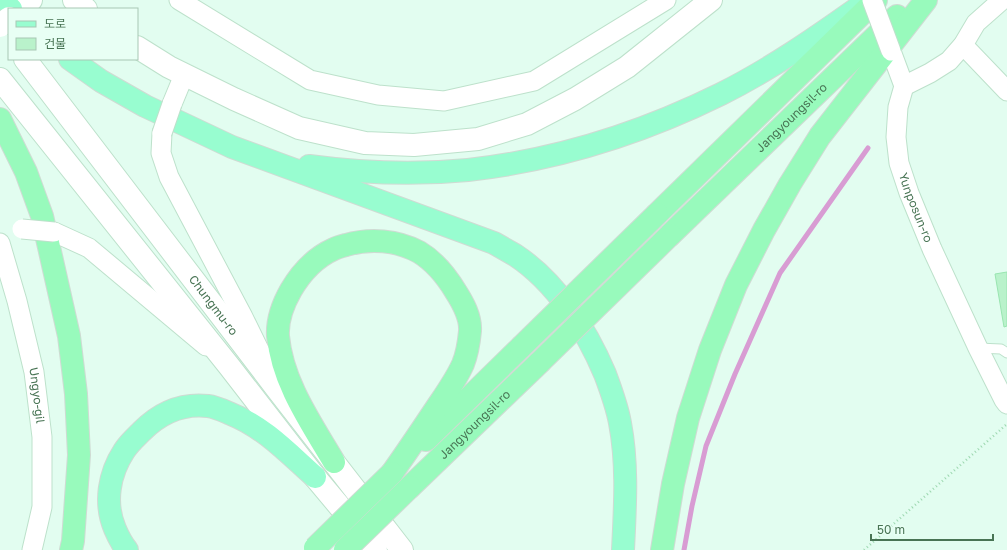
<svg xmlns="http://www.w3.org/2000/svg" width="1007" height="550" viewBox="0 0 1007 550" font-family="'Golos Text','Noto Sans KR',sans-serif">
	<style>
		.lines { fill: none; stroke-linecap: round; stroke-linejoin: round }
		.stream { stroke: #d89cd3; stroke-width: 5 }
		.building { fill: #b9f2cb; stroke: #99e5b0 }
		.service-casing { stroke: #bde1cb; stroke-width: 11 }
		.minor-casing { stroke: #bde1cb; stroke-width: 21 }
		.tertiary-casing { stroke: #bde1cb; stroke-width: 24 }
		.primary-casing { stroke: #cfdbd3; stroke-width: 24 }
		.trunk-casing { stroke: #cfdbd3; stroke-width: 24 }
		.path { stroke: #9cd7af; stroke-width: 2.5; stroke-dasharray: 1 3; stroke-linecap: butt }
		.service { stroke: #fff; stroke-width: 9 }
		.minor { stroke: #fff; stroke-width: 19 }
		.tertiary { stroke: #fff; stroke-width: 22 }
		.primary { stroke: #98fdd0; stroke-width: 22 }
		.trunk { stroke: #98fabc; stroke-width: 22 }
		.minor-bridge-casing { stroke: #bde1cb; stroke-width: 21; stroke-linecap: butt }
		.tertiary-bridge-casing { stroke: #bde1cb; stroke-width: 24; stroke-linecap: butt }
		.trunk-bridge-casing { stroke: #cfdbd3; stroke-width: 24; stroke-linecap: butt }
		.minor-bridge { stroke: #fff; stroke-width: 19 }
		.tertiary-bridge { stroke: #fff; stroke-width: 22 }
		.trunk-bridge { stroke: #98fabc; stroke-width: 22 }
		.labels { text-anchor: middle; stroke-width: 3.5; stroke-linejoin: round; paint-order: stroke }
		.street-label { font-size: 12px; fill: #487454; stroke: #e8fff4 }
	</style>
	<rect width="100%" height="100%" fill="#e2fdf0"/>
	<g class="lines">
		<!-- stream -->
		<path class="stream" d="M684,550L692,506L706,446L735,374L780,273L868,148"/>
	</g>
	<!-- building -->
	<path class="building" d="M1007,272V326L1004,327L995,274Z"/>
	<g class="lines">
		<defs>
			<path id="service" d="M978,348L1001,349L1007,353"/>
			<g id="minor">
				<path d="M179,0L310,80L378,95L444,101L534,81L666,0"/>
				<path d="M963,45L1007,91"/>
				<path id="s1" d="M891,51L904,86L898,107L896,137L899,163L909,193L932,249L978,348L1004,400L1007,404"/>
				<path d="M904,86L930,73L949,61L963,45L976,23L1002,0"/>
				<path d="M172,104L184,75"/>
				<path d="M162,133L161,153L169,177L243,317L267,366"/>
				<path d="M54,232L89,248L206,346"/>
				<path id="s2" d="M0,243L17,301L34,372L42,437V507L32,550"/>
			</g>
			<g id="tertiary">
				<path d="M74,0L86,9"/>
				<path d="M20,9L31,0"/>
				<path d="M137,47L169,67L234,99L299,128L365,143L414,145L478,139L527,124L575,99L627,67L711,0"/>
				<path id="s3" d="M25,59L277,389L402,550"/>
				<path d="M0,79L229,366L315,477L376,550"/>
			</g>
			<path id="primary" d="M2,0L11,9
				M70,59L101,81L145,106L232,147L494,243C501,247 508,251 515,255C556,282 586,329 605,374C611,390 617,406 620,423C628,465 625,508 623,550
				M309,166C361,173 416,175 468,170C557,160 642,133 721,94C771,69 817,37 862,5
				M127,550C122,544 118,536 115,529C104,503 109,474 124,451C129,443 136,437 142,431C160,413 182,403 208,406C216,407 224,411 231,414C264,427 289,454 315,477"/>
			<g id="trunk">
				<path d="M0,119L26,172L42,216L69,336L76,394L79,455L73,541L71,550"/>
				<path d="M657,214L876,0"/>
				<path id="s4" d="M670,235L897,16"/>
				<path d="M426,440L521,347"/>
				<path d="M334,462C311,423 282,382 278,336C277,320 283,304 291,290C301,273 316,257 334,249C338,247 342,246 346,245C370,238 397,240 419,252C434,261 447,277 456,292C463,303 471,317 470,331C469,342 467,354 463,364C456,380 445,395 435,410C421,431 407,452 392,473"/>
				<path id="s5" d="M410,487L540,362"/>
				<path d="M662,550L673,484L688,418L710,350L736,285L764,230L790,184L820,136L926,0"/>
			</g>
		</defs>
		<!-- service casing -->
		<use href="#service" class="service-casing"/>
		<!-- minor casing -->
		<use href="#minor" class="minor-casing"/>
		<!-- tertiary casing -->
		<use href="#tertiary" class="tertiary-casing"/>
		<!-- primary casing -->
		<use href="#primary" class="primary-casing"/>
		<!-- trunk casing -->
		<use href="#trunk" class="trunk-casing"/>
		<!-- path -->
		<path class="path" d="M864,550L1007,424"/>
		<!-- service -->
		<use href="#service" class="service"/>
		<!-- minor -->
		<use href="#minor" class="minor"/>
		<!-- tertiary -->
		<use href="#tertiary" class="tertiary"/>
		<!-- primary -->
		<use href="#primary" class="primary"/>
		<!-- trunk -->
		<use href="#trunk" class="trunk"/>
		<defs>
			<path id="minor-bridge" d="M872,0L891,51
				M162,133L172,104
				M22,229L54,232"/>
			<path id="tertiary-bridge" d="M0,26L9,18"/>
			<path id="trunk-bridge" d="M521,347L657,214
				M540,362L670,235
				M315,548L392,473
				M345,550L410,487"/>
		</defs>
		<!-- minor-bridge casing -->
		<use href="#minor-bridge" class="minor-bridge-casing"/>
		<!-- tertiary-bridge casing -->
		<use href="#tertiary-bridge" class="tertiary-bridge-casing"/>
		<!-- trunk-bridge casing -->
		<use href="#trunk-bridge" class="trunk-bridge-casing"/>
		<!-- minor-bridge -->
		<use href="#minor-bridge" class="minor-bridge"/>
		<!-- tertiary-bridge -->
		<use href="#tertiary-bridge" class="tertiary-bridge"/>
		<!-- trunk-bridge -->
		<use href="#trunk-bridge" class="trunk-bridge"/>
	</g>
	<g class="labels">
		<!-- street labels -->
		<g class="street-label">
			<text dy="4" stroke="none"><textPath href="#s4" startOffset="169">Jangyoungsil-ro</textPath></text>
			<text dy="4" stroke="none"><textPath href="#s1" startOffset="163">Yunposun-ro</textPath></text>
			<text dy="4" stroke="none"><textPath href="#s3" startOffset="310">Chungmu-ro</textPath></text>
			<text dy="4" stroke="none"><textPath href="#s2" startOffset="157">Ungyo-gil</textPath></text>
			<text dy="4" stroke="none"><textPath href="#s5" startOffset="90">Jangyoungsil-ro</textPath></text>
		</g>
	</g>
	<!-- legend -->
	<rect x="8" y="8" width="130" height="52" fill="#e8fff4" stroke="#a8c7b4"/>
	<rect x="16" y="21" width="20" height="6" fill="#98fdd0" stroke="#a8c7b4"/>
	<text x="44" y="28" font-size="12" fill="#487454">도로</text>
	<rect x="16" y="38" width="20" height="12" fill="#b9f2cb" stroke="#a8c7b4"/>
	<text x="44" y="48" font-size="12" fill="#487454">건물</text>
	<!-- scale -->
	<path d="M871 534v6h122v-6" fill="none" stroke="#487454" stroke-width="2"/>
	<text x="877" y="534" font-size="12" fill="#487454" stroke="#e8fff4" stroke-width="3" paint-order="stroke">50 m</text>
</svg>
